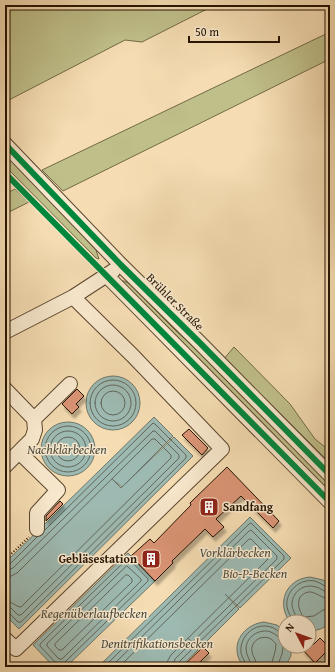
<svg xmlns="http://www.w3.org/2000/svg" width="335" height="672" viewBox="0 0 335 672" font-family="'Gentium Book Plus',serif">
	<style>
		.green { fill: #bfbf8a; stroke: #726946 }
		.water { fill: #9dbab2; stroke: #6d776b }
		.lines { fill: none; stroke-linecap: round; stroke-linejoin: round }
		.shore { stroke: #61665a; stroke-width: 1 }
		.building { fill: #da9474; stroke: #251301; filter: url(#shadow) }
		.minor-casing { stroke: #59452d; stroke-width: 16 }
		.path { stroke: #251301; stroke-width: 2; stroke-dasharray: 1 2; stroke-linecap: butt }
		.minor { stroke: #f8e8cd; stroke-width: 14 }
		.cycleway-casing { stroke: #f8e8cd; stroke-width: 8 }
		.cycleway { stroke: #00873e; stroke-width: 6 }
		.labels { text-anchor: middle; stroke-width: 3; stroke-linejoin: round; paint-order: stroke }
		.street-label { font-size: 12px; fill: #251301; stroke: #f8e8cd }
		.poi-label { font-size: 12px; font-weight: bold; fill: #251301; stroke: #f8e8cd; text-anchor: start }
		.water-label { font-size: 13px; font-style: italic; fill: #4f4d3f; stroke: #f8e8cd }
	</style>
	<defs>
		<filter id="shadow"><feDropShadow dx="2.5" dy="4.5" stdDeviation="1" flood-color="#0004"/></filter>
	</defs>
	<rect width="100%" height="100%" fill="#f5dcb2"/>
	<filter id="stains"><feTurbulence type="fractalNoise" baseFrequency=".005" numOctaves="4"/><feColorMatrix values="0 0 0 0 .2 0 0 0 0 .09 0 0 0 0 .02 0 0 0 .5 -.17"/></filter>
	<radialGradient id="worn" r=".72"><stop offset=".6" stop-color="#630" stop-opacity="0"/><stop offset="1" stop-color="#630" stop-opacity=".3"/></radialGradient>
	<!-- green -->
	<path class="green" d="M5,5H215L142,42L125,40L5,102Z
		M330,32V59L63,191L42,170Z
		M5,153L32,180L96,250L99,259L96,258L5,166Z
		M15,189L29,202L5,214V194Z
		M119,281H124L130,284L174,329L199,352L330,482V497Z
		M234,347L290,404L315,439L330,451V463L267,400L223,360Z"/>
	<!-- water -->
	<path class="water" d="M86 403a27 27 0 1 1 54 0a27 27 0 1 1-54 0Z
		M154,417L173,436L122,487L112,479L121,488L174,437L193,456L19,629L5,615V563Z
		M41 449a27 27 0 1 1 54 0a27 27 0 1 1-54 0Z
		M250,517L291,558L240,608L225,594L239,609L199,649L188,638L198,650L180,667H98Z
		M128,553L155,581L66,667H54L33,645Z
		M310,577L323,580L330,586V623C324,628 318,631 309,631V622H290C276,603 286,579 310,577Z
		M264,622L277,625L285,632V646H291V656L285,667H244C228,648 241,625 264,622Z"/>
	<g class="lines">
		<!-- shore -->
		<path class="shore" d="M90 403a23 23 0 1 1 46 0a23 23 0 1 1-46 0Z
			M95 403a18 18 0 1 1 36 0a18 18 0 1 1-36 0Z
			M101 403a12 12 0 1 1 24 0a12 12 0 1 1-24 0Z
			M45 449a23 23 0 1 1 46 0a23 23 0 1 1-46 0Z
			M50 449a18 18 0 1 1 36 0a18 18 0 1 1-36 0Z
			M56 449a12 12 0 1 1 24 0a12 12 0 1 1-24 0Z
			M5,566L9,565L37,537
			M127,566L141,579V581L62,659H59L47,646V644Z
			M5,571L13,568L153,431H155L179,455V458L21,615H18L11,608L5,607
			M126,575H128L132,579V582L62,650H59L55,646V644Z
			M5,577L11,576L17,573L152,439H155L171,455V458L21,607C16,607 12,601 5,601
			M330,599C317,598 312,585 300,597C297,605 299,611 304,617L314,616L323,610L330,609
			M5,612L9,613L18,622H21L186,458V455L155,424L153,423L45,530
			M293,622C292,617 288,613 287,607C285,591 300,578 315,581C321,583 325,587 330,588
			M298,622C297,615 292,611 292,604C292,592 304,583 316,587C321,588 324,592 330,593
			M57,667L56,663L40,646V644L126,560L129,559L148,579V581L65,662L64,667
			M104,667L249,524L251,523L284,556V559L179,662L178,667
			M111,667L249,531L251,530L277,556V559L175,659L173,667
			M119,667L249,539H251L268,556V559L171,655L168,660L167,667
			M246,667C246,662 242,658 241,653C239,636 255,622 271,627C277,629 280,634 285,634
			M251,667C251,660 246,656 246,649C246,637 259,628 271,632C275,634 280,638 284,640L282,654L277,667
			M257,667C257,661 253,657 252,652C250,642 260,635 269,638C272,639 274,642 276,644C276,653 272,659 271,667"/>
	</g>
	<!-- building -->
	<path class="building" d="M77,389L84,396L76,404L79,407L72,414L62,404Z
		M189,429L208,448L202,455L182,435Z
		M227,467L279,521L273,528L241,496L216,519L224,527L213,537L205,529L172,561L173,563L155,581L131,556L150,539L154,543L191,505L190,503Z
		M60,501L63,504L46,521V516Z
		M320,638L330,648L315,663L302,649L305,646H309V642L313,645Z
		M203,647L209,653L195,667H182Z"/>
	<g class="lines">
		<defs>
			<path id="minor" d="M5,144L121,265L200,343L330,475
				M107,276L330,502
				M5,332L73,297L113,271
				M5,389L34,419L35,430L32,439L5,466
				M34,419L70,384
				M19,452L58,490L37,513V529
				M5,639L16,649L222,449L133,356L73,297"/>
		</defs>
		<!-- minor casing -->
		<use href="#minor" class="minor-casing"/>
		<!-- path -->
		<path class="path" d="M5,560L29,537"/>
		<!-- minor -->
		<use href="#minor" class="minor"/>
		<defs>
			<path id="cycleway" d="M5,144L121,265L200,343L330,475
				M5,173L330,502"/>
		</defs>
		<!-- cycleway casing -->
		<use href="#cycleway" class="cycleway-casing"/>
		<!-- cycleway -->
		<use href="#cycleway" class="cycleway"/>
	</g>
	<!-- icons -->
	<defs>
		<symbol id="building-square" viewBox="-11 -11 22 22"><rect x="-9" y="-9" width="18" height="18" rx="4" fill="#8f2418" stroke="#f8e8cd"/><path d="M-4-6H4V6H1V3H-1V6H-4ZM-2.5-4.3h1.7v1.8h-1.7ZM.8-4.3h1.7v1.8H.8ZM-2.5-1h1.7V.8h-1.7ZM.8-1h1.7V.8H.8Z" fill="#fff"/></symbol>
	</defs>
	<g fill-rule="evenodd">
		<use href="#building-square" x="198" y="496" width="22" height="22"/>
		<use href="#building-square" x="140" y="548" width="22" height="22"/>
	</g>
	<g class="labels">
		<!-- street labels -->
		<g class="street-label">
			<text transform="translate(175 302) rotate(45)" y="4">Brühler Straße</text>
		</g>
		<!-- poi labels -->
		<g class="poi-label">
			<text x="223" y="511">Sandfang</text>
			<text x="137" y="563" text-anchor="end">Gebläsestation</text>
		</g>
		<!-- water labels -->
		<g class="water-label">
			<text x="67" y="454">Nachklärbecken</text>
			<text x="235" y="557">Vorklärbecken</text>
			<text x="255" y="578">Bio-P-Becken</text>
			<text x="94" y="618">Regenüberlaufbecken</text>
			<text x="157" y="648">Denitrifikationsbecken</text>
		</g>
	</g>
	<!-- margin -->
	<rect width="335" height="672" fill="none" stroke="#f5dcb2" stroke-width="20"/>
	<rect x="6" y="6" width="323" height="660" fill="none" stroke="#251301" stroke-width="2"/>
	<rect x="10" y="10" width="315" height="652" fill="none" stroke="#251301"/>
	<!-- north arrow -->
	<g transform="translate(297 634) rotate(311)"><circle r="19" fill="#f8e8cd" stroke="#a4937b"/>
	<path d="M0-3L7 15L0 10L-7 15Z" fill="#8f2418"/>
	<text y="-6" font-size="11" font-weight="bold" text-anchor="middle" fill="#251301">N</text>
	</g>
	<!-- scale -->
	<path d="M189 36v6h90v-6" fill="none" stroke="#251301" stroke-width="2"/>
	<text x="195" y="36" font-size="12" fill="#251301" stroke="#f8e8cd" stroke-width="3" paint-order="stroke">50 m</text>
	<rect width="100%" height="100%" filter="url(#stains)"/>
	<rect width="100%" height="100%" fill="url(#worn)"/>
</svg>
